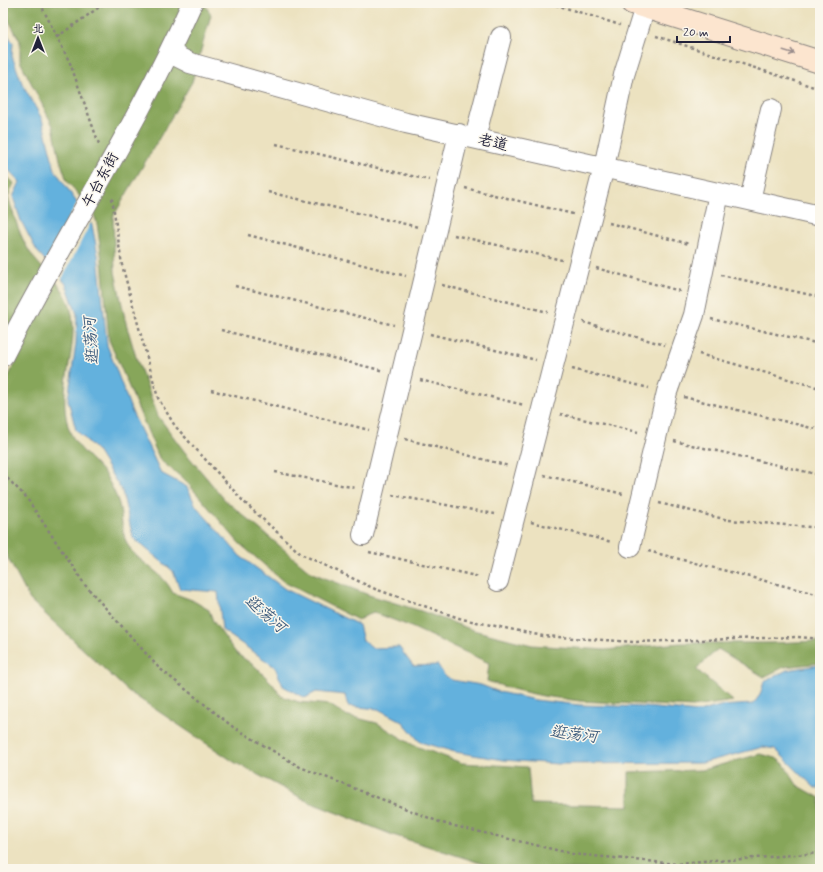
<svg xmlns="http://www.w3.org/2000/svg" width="823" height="872" viewBox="0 0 823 872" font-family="Mynerve,'LXGW WenKai TC',sans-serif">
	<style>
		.forest { fill: #87a65a; stroke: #54644a }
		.water { fill: #63b1dd; stroke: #426a8c }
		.pier { fill: #ece2c0 }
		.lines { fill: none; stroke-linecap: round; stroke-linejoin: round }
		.street-casing { stroke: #87827e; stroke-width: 22 }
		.secondary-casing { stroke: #87827e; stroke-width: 24 }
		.path { stroke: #87827e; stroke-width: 2.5; stroke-dasharray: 3 3; stroke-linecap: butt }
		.street { stroke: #fff; stroke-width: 20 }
		.secondary { stroke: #fce5cf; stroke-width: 22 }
		.oneway { stroke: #9a8d8c }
		.labels { text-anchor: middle; stroke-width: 3; stroke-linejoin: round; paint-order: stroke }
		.street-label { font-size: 15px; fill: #22223b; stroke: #fbf7ec }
		.water-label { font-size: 16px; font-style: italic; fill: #3c5b7c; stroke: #fbf7ec }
	</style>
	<rect width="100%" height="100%" fill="#fbf7ec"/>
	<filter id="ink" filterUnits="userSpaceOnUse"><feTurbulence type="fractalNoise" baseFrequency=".025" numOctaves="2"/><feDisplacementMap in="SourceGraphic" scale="8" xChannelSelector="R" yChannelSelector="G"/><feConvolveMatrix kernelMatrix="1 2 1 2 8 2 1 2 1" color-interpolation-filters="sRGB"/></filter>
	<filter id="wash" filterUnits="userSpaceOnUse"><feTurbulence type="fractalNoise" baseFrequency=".012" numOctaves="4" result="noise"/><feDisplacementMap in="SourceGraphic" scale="16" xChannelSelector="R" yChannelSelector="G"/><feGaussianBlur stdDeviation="0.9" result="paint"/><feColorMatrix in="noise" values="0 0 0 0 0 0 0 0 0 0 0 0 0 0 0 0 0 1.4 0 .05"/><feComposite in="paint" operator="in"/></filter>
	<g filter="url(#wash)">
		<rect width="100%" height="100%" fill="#ece2c0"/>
		<!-- forest -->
		<path class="forest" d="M3,3H204L211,15L192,82L113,217L115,272L126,323L136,357L158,416L184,451L225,500L312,573L369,595L421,611L473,630L532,645L605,650L680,643H771L820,641V663L784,667L764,677L718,649L696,669L733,701L693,707L580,701L543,696L512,689L487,681L489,663L409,626L373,612L358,620L284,582L239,543L185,480L160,460L109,340L102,261L97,223L93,212L67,181L60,160L53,126L20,61V41L3,10Z
			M3,172L14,183L8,197C15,217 20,240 34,258C50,278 67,286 72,315C78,351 57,387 68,426C74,448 94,459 106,476C110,483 114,491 117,498C124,515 119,535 131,550C145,567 162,571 173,593L192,600L209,610L213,621L236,653L256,667L272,683L281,696L299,702L330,705L345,715L377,723L413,745L462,763L528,767L531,804L629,806V772L702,770L760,754L776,758L784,764L797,785L820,798V869H499L393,835L309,802L234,762L128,691L30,600L3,549V387L17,360L3,356Z"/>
		<!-- water -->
		<path class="water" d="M3,27L13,43L12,56L22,83L42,119L55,170L92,225L98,255L107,345L132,412L161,473L187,487L196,506L240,556L285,589L359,625L363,641L372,648L399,647L413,666L438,665L444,675L452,680L481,685L499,692L535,700L579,705L644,707L699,712L720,706L753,704L760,695L764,682L787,670L820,665V788H815L775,749L763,747L702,763L558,764L504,760L455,752L420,742L403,722L378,709L348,706L345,695L316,692L305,698L283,686L275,667L222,630L218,592L180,589L173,571L133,538L122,491L97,451L76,430L68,400L76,343L77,314L66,284L37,251L21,221L13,197L20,182L3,164Z"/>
		<!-- pier -->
		<path class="pier" d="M78,201L92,220L61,281L45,264Z"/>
	</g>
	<g filter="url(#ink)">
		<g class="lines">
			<defs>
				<path id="street" d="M170,53L190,63L406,123L820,216
					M475,138L501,37
					M750,200L771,109
					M3,356C64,237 138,125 192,3
					M363,535L459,134
					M630,547L667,392L694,315L719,193
					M498,581L604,167L624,75L645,7"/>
				<path id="secondary" d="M632,3L820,62"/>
			</defs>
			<!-- street casing -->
			<use href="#street" class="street-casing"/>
			<!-- secondary casing -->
			<use href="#secondary" class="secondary-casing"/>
			<!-- path -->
			<path class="path" d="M40,3L70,63L99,144
				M550,3L620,25
				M656,36L820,89
				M57,37L105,3
				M276,144L429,180
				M465,188L573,214
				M268,192L418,227
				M112,198L122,265L158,398L175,426L244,502L301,554L375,589L462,619L543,636L634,642L798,637L820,639
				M609,223L689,244
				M248,235L406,276
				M454,235L562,260
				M596,268L680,291
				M721,275L820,297
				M442,285L548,312
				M235,286L394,325
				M711,319L820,344
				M583,322L665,345
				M221,330L384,371
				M430,334L536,360
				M699,354L820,388
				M572,369L649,388
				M420,380L524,405
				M211,390L369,430
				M684,397L820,430
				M560,414L638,432
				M405,439L509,466
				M674,441L820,475
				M275,472L356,488
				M3,474L26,497L85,585L159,668L233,727L300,767L442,823L573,854L677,864L820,853
				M544,475L623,494
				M392,495L495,514
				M659,503L728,520L820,528
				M531,522L612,542
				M648,551L820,595
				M369,552L480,577"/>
			<!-- street -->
			<use href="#street" class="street"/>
			<!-- secondary -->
			<use href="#secondary" class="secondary"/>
		</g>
		<!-- one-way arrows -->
		<defs><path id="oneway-shaft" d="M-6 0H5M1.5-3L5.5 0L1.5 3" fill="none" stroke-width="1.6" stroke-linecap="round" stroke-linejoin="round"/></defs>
		<use class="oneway" href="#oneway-shaft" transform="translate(789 52) rotate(17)"/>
	</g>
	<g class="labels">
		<!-- street labels -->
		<g class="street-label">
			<text transform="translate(493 142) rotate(13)" y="5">老道</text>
			<text transform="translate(100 180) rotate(-62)" y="5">午台东街</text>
		</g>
		<!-- water labels -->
		<g class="water-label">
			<text transform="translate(90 341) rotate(-94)" y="6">逛荡河</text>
			<text transform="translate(266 613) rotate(41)" y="6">逛荡河</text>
			<text transform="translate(574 733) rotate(7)" y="6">逛荡河</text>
		</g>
	</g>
	<!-- margin -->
	<rect width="823" height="872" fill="none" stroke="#fbf7ec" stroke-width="16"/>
	<!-- north arrow -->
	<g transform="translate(38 38)" stroke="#fbf7ec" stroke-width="3" paint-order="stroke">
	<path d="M0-3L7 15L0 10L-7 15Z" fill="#22223b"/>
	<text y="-6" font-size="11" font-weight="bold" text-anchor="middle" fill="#22223b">北</text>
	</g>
	<!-- scale -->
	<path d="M677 36v6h53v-6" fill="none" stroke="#22223b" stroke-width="2"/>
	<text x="683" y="36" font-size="12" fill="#22223b" stroke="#fbf7ec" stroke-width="3" paint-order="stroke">20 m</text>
</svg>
